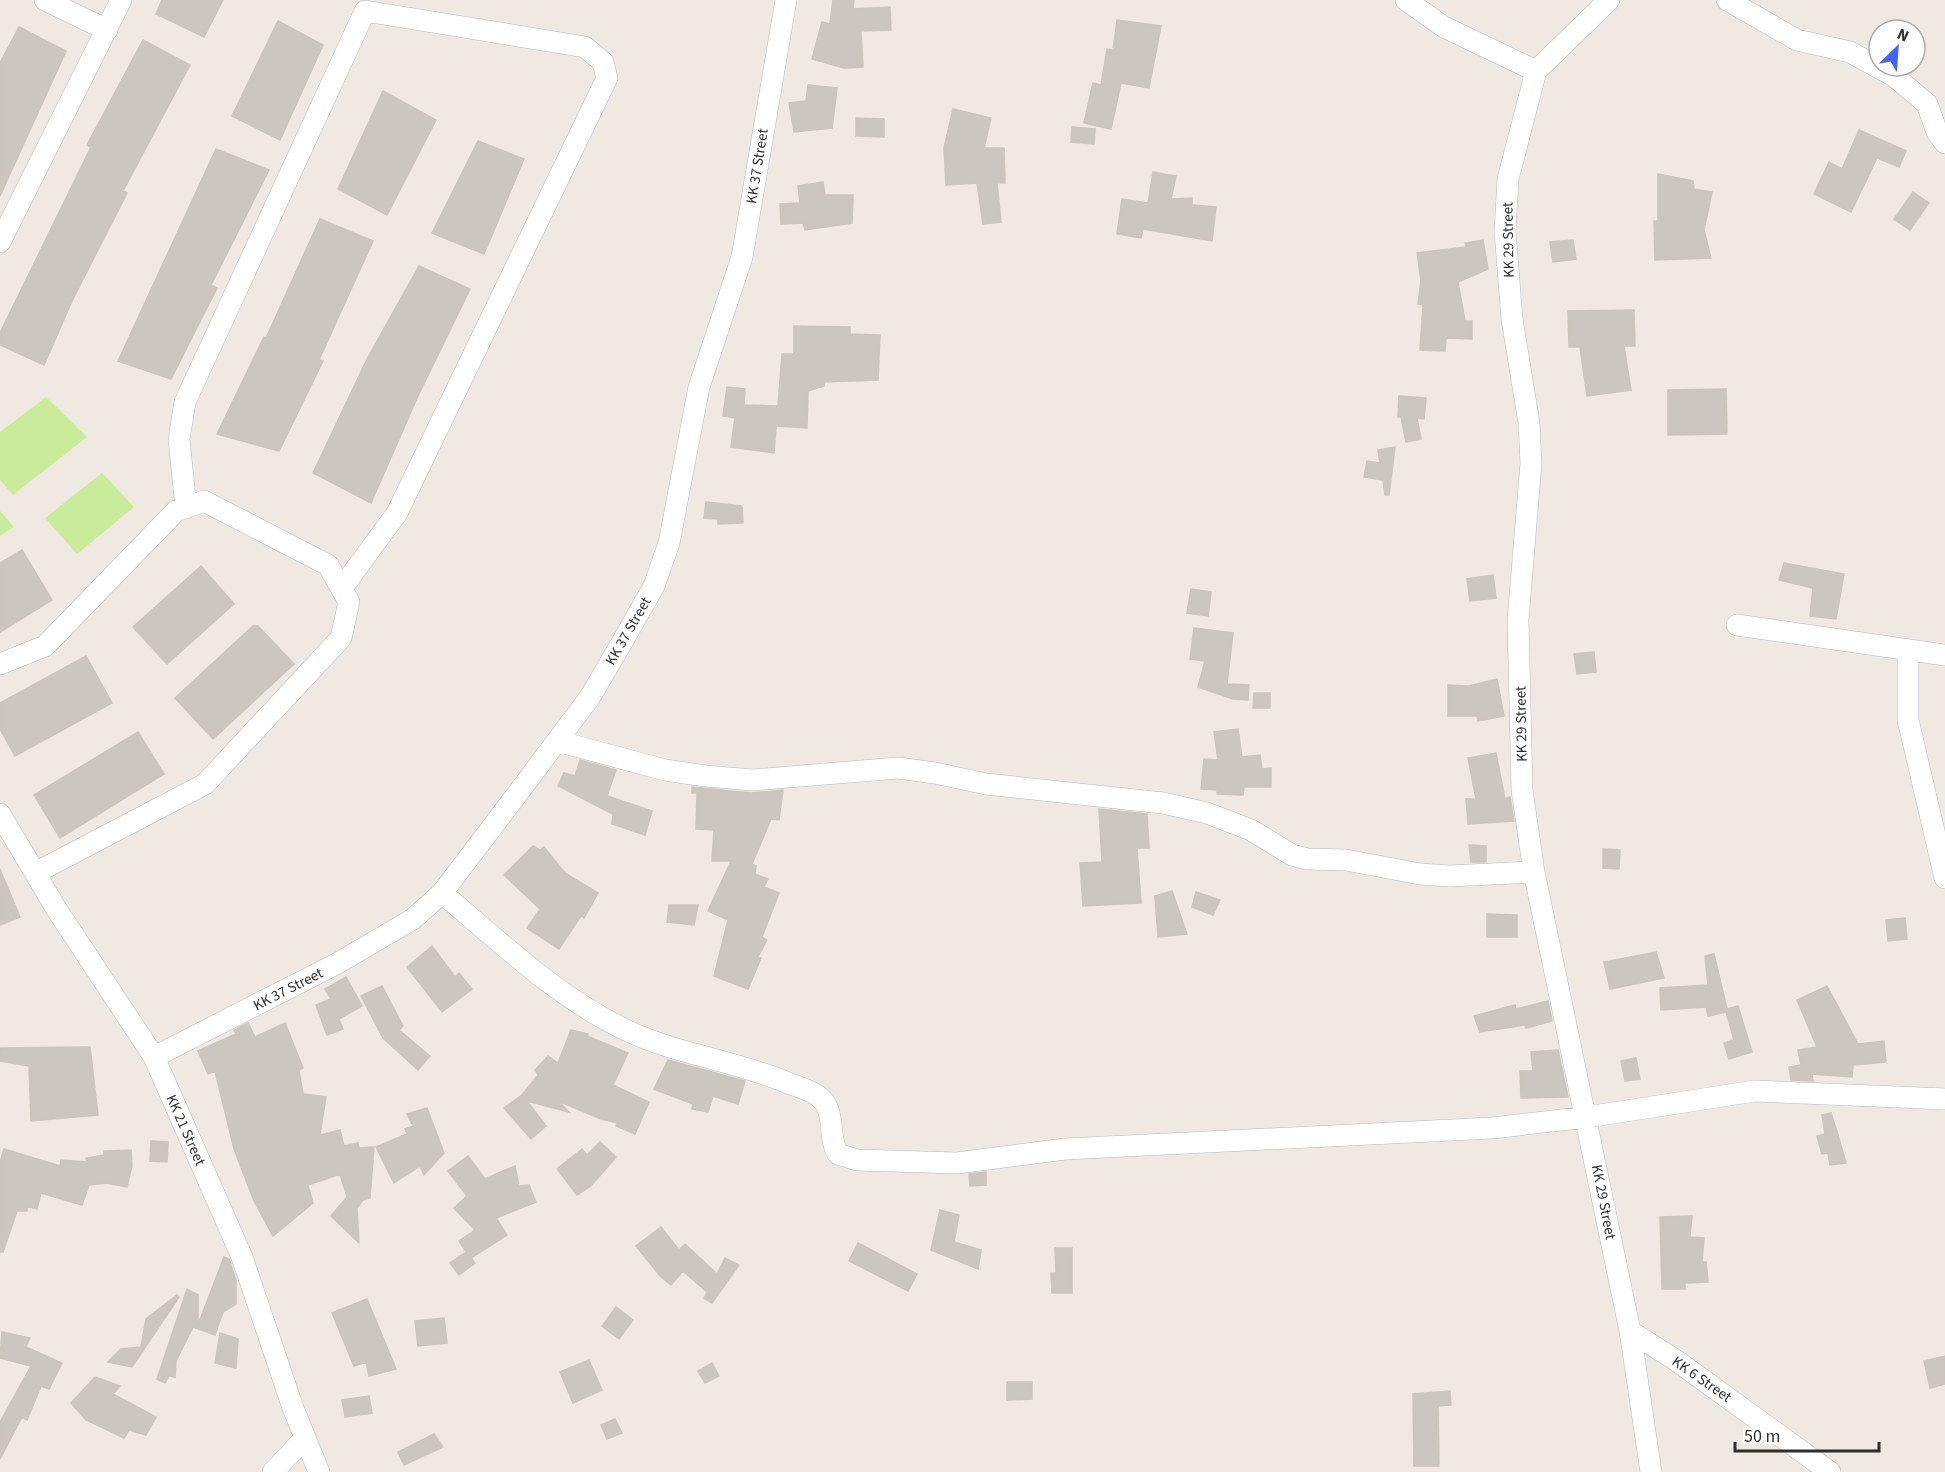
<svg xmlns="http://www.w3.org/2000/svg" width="1945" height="1472" viewBox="0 0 1945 1472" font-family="'Source Sans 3',sans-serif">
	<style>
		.pitch { fill: #c9ec9a }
		.building { fill: #cbc7bf; stroke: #cbc5ba; stroke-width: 1.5 }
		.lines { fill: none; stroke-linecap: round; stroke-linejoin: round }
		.minor-casing { stroke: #b4b7c1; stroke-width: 22 }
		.minor { stroke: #fff; stroke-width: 21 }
		.labels { text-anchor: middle; stroke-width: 4.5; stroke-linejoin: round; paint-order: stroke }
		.street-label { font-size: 15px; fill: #2e2e2e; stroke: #fff }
	</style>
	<rect width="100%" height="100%" fill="#efe9e1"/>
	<!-- pitch -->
	<path class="pitch" d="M46,397L87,437L13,495L0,480V432Z
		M102,473L134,507L77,554L45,518Z
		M0,511L14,527L0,536Z"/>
	<!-- building -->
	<path class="building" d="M162,0H223L204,37L156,14Z
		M833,0H854L853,9L890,7L891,30L861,31L863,67L844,68L812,59L822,22L830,24Z
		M1117,20L1161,26L1149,88L1121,83L1111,129L1084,123L1093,83L1101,85L1107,49L1113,50Z
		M278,21L323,45L280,140L232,116Z
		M19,27L66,51L0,196V63Z
		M143,40L190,65L123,191L127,193L72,301L44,365L0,345V333L91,147L87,145Z
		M808,85L837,88L832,128L794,132L789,103L806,101Z
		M383,91L436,120L387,215L338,189Z
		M953,109L991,118L984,148H1004L1005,183H997L1001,222L983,224L977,183L946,185L944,148Z
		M856,118L884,119V137L856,136Z
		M1072,127L1095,129L1094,144L1071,142Z
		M1859,130L1906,151L1899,167L1877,158L1851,212L1814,194L1829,162L1842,169Z
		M478,141L524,159L484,254L432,233Z
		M216,149L269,170L211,285L217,288L171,379L118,361Z
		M1153,172L1176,176L1171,199L1192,198V205L1216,207L1212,241L1143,229L1141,238L1117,234L1122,199L1148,203Z
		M1658,174L1693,181L1694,189L1712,192L1704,230L1711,258L1655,260L1654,221H1658Z
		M823,182L825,195H853L852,223L805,230L803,223L781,224L780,204L800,203L798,186Z
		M1913,192L1929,203L1910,230L1894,219Z
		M320,219L373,241L319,360L323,361L279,451L217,434L264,337L266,338Z
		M1483,240L1488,269L1458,282L1465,321H1472V339L1446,338L1445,351L1420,350L1423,305L1418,304L1421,281L1417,253L1466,247L1465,243Z
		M1573,240L1576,259L1553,262L1550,242Z
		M419,266L470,289L418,396L371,503L313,473L367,359Z
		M1634,310L1635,346H1624L1631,390L1587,396L1580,347H1569L1568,311Z
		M794,326L850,327V334L880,335L878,380L824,382V386L808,391L807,428L776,426L774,453L731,447L735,418L723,416L727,387L745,389L744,405L778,406L782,354H794Z
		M1726,389L1727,434L1668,435V390Z
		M1399,396L1426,398L1424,419L1417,418L1421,439L1406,442L1401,417H1398Z
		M1395,447L1389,495H1385L1383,480L1364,477L1367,461L1380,463L1378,450Z
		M706,502L742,506L743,523L718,524V519L704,518Z
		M22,550L52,600L0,632V563Z
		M1784,563L1844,574L1836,619L1810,616L1813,588L1779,580Z
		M201,566L234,604L167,664L133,627Z
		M1493,575L1496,598L1470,601L1467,579Z
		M1191,589L1211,592L1208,616L1187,613Z
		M253,626H258L294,664L213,739L175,698Z
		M1194,628L1233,633L1227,684L1249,685L1248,700L1233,699L1198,687L1205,661L1190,659Z
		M1594,652L1596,672L1577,674L1574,654Z
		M86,656L112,703L15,756L0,729V703Z
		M1497,679L1504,716L1478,721L1477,716H1448V685L1469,686Z
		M1254,693H1270V708H1253Z
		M1238,729L1242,757L1260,755L1262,769L1271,768V787H1244L1243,795L1217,794V790L1201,789L1204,759L1218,760L1214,732Z
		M138,732L164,774L60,838L34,795Z
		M1496,753L1505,799L1510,797L1514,821L1468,824L1466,799H1476L1468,758Z
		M580,760L616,770L607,796L652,811L645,835L612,824L613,814L558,786L564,773L575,776Z
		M692,787L751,793L783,790L779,820L771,819L752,864L756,866L755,874L768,879L764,887L779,893L762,937L767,940L758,957L761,958L748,989L714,976L728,920L708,911L731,861H712L714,830L696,829L697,793H692Z
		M1099,809L1147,814L1149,848H1137L1141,903L1083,906L1080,863L1102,862Z
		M1469,845L1486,846V862H1471Z
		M533,846L540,850L544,847L565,873L598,893L584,918L581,916L559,949L527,928L540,909L504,875Z
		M1603,849L1620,850L1619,869L1603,868Z
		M0,869L20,917L0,925Z
		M1172,891L1187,934L1158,937L1155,896Z
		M1196,892L1220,900L1213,915L1192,907Z
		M669,905H698L694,925L667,922Z
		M1487,914L1517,915V937H1487Z
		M1905,918L1907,939L1888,941L1886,920Z
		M432,946L455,977L459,973L472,989L442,1012L407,967Z
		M1656,952L1664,978L1610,989L1604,962Z
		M1714,954L1727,1009L1738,1006L1752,1052L1729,1059L1724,1043L1734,1040L1726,1012L1708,1016L1706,1007L1661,1010L1660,988L1708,985L1705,956Z
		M346,977L362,1006L339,1019L343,1029L327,1035L316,1005L331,999L325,989Z
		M382,986L403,1026L399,1030L430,1056L418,1070L383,1038L361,996Z
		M1827,986L1858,1044L1884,1041L1886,1062L1853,1065L1852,1077L1812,1074L1813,1081L1791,1080L1789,1067L1801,1065L1798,1050L1817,1047L1797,1000Z
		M1548,1001L1552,1021L1526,1028L1525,1025L1480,1032L1474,1016L1515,1005L1516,1009Z
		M248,1023L255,1037L285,1023L303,1068L299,1070L303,1094L326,1097L320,1135L340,1130L344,1146L358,1143L359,1148L374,1147L370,1198L363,1200L357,1208L359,1243L331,1216L347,1197L340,1174L308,1185L313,1203L273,1236L254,1201L234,1149L215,1071L208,1074L198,1051L236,1034L234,1030Z
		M571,1030L588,1034L587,1036L628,1053L613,1085L649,1102L635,1134L616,1126L618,1123L601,1119L558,1101L569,1112L527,1101L546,1126L531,1139L504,1108L522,1095L538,1075L535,1070L548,1056L558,1063Z
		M90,1047L98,1115L31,1121L29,1066L0,1061V1048Z
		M1558,1050L1568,1097L1521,1098L1520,1071H1533L1531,1052Z
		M1636,1058L1640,1079L1625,1081L1621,1061Z
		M668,1060L745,1081L738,1104L713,1096L708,1112L692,1109L693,1104L654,1089Z
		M427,1108L444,1153L424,1175L420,1166L394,1183L376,1147L407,1134L405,1129L413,1126L407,1114Z
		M1831,1113L1838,1135L1846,1163L1830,1165L1828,1153L1822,1154L1817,1136L1825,1134L1822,1115Z
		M151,1141L168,1142L167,1162L150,1161Z
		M600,1142L616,1157L591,1186L577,1195L557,1169L582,1149L587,1155Z
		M4,1149L60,1166L61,1160L87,1162L86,1158L104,1155V1151L131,1150L132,1166L127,1187L106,1183L89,1185L82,1205L41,1193L37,1209L27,1206V1211H17L3,1252H0V1162Z
		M468,1156L485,1179L515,1166L519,1186L529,1185L536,1202L496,1218L507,1235L471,1258L475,1263L459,1275L450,1263L466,1252L459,1241L475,1230L454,1208L467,1196L448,1171Z
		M986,1172V1185L970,1186L969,1174Z
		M940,1210L959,1215L954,1242L981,1250L978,1269L931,1250Z
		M1692,1216L1690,1237L1704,1238L1702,1262H1706L1708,1282L1685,1283V1289H1662L1660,1217Z
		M661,1227L679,1250L685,1244L717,1274L725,1258L739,1265L712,1303L704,1298L707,1292L683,1271L671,1285L660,1276L636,1246Z
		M858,1243L917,1274L908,1291L849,1261Z
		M1055,1248H1072V1293H1052L1051,1273H1056Z
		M224,1257L229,1259L236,1280V1304L223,1312L215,1335L193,1327L176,1361L175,1377L169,1376L165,1383L157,1379L187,1289L198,1295V1325Z
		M177,1295L179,1297L132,1367L108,1362L121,1349L141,1347L146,1319Z
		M367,1299L396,1369L369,1376L366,1362L354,1366L332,1313Z
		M616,1307L633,1320L619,1339L602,1326Z
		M444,1318L447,1343L418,1346L415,1321Z
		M2,1332L30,1338L26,1347L62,1363L49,1389L41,1386L27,1420L22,1417L0,1459V1422L31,1366L0,1358Z
		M220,1333L238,1339L236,1368L215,1363Z
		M1945,1356V1384L1930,1388L1924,1361Z
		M589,1360L602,1390L573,1403L560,1372Z
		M712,1363L719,1376L705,1383L698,1371Z
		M95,1377L120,1386L113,1394L156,1417L146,1435L129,1430L124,1438L86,1420L71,1403Z
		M1007,1382H1032V1399L1007,1400Z
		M1450,1391L1451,1405L1438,1406L1439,1466H1414L1413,1394Z
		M369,1396L372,1413L345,1417L342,1400Z
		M615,1419L622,1433L607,1439L601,1425Z
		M434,1434L443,1447L404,1465L398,1452Z"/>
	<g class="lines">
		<defs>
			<path id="minor" d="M45,0L107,30
				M1406,0L1444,27L1536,71
				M1609,0L1536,71L1508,179L1505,231L1512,319L1529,423L1531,463L1518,620L1522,790L1534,872L1630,1331L1651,1472
				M1727,0L1797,40L1850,52L1894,76L1927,104L1937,132L1945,143
				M0,242L121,0
				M186,508L179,439L185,402L365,11L585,47L603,62L607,78L397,513L342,588
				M1737,625L1945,655
				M1908,651V720L1945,878
				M0,664L45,646L176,511L204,501L328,565L349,602L341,638L205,784L35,873
				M557,741L665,770L706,776L752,780L898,768L935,773L986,784L1163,803L1207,813L1251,830L1292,855L1307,859L1346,860L1420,874L1449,876L1534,872
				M0,814L57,910L154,1057L242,1257L293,1408L319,1472
				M442,893C500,942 559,999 628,1031C679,1055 737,1061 788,1083C798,1087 810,1090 818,1096C837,1109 827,1137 838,1154L857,1160L957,1163L1065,1149L1492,1128L1587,1117L1755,1091L1945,1099
				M154,1057L338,963L413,919L442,893L518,793L590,697L621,644L654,586L669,543L699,387L742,257L786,0
				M1630,1331L1677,1361L1830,1472
				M273,1472L305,1438"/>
		</defs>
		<!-- minor casing -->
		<use href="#minor" class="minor-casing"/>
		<!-- minor -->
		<use href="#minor" class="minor"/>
	</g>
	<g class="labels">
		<!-- street labels -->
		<g class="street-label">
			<text transform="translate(757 166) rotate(-81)" y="5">KK 37 Street</text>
			<text transform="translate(1508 240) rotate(-91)" y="5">KK 29 Street</text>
			<text transform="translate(628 631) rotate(-60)" y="5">KK 37 Street</text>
			<text transform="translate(1521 724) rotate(-91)" y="5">KK 29 Street</text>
			<text transform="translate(288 989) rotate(-27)" y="5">KK 37 Street</text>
			<text transform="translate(186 1130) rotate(66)" y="5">KK 21 Street</text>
			<text transform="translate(1604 1202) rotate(79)" y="5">KK 29 Street</text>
			<text transform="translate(1702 1379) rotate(35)" y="5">KK 6 Street</text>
		</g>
	</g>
	<!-- north arrow -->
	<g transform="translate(1897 48) rotate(25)"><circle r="28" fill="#ffffff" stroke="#ababab" stroke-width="1.5"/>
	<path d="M0-4.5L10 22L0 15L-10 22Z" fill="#4264fb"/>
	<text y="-9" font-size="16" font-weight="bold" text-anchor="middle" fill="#2e2e2e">N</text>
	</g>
	<!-- scale -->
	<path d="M1735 1442v9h144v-9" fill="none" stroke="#2e2e2e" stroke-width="3"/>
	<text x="1744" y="1442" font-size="18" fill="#2e2e2e" stroke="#ffffff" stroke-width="4.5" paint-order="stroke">50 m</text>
</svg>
